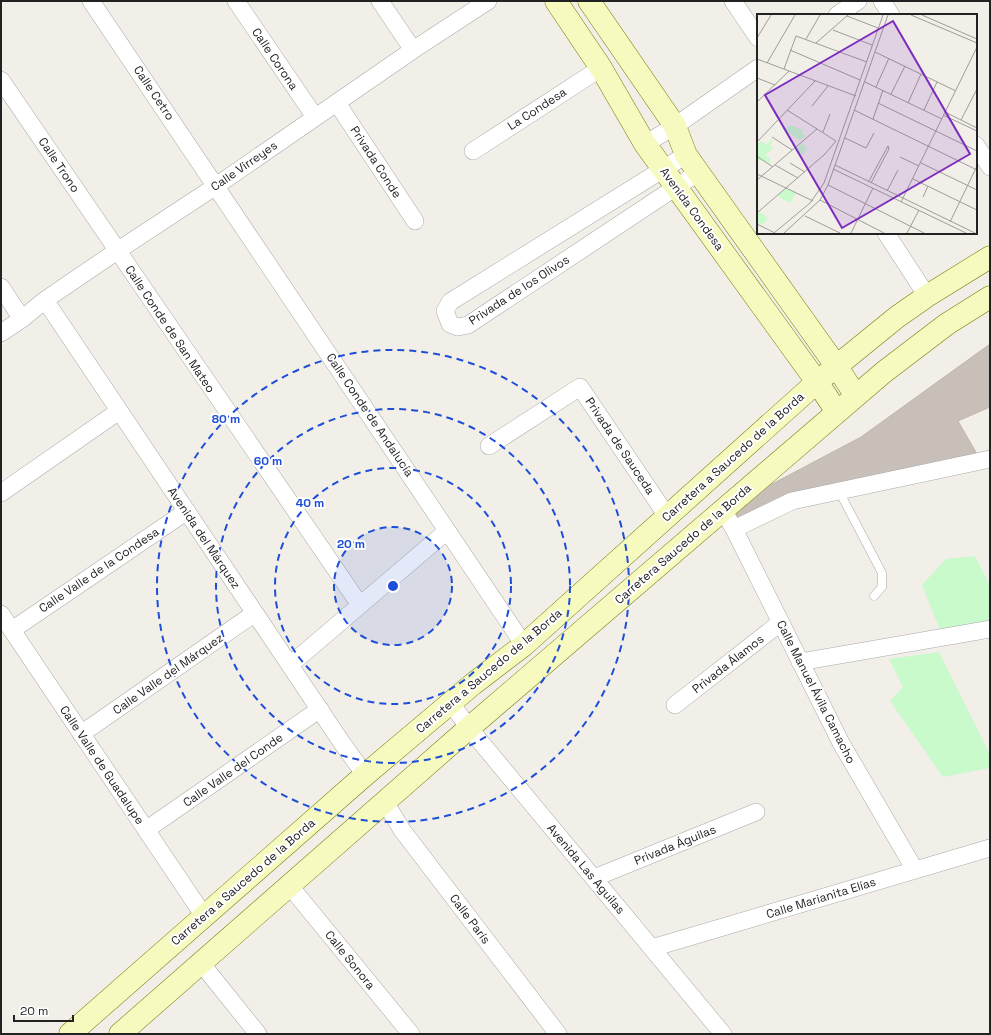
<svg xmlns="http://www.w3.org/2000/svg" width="991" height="1035" viewBox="0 0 991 1035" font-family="'Space Grotesk',sans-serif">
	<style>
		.park { fill: #c8facc }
		.building { fill: #c7bfb8; stroke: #c4b6ab }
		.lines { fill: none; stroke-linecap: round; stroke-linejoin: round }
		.lane-casing { stroke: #a9a9a9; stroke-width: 9 }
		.street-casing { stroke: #a9a9a9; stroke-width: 18 }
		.secondary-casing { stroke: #707d05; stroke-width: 23 }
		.lane { stroke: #fff; stroke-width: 8 }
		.street { stroke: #fff; stroke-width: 17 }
		.secondary { stroke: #f7fabf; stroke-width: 22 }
		.ring { fill: none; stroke: #1d4ed8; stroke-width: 2; stroke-dasharray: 7 5 }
		.labels { text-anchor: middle; stroke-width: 4; stroke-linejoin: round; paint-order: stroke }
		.street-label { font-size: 12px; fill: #222; stroke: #fff }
		.inset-road { fill: none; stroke: #9f9d99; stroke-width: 1 }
		.view { fill: #7b2cbf; fill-opacity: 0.15; stroke: #7b2cbf; stroke-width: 2 }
		.inset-edge { fill: none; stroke: #222; stroke-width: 2 }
		.centre { fill: #1d4ed8; stroke: #fff; stroke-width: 2 }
		.ring-label { font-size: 12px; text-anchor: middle; font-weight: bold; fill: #1d4ed8; stroke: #fff; stroke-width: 4; stroke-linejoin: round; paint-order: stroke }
	</style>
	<rect width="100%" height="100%" fill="#f2efe9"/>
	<!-- park -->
	<path class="park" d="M975,556L990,585V623L940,630L922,585L946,559Z
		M939,652L990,755V768L943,777L890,701L903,687L889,659Z"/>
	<!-- building -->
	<path class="building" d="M990,344V407L958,421L981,461L839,491L734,529L723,510L861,437Z"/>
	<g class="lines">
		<defs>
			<path id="lane" d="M839,491L882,573V587L874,596"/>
			<path id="street" d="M91,1L524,645
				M236,1L315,117
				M380,1L413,50
				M733,1L758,38
				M882,1L891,15
				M837,15L858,1
				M1,80L360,605
				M337,103L415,221
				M645,144L675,126L758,68
				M976,145L990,167
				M473,151L601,68
				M686,155L450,302L445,311L450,324L458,327L468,325L676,187L698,173
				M886,233L927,296
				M1,287L22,319
				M45,300L342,743L365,775
				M1,333L22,319L45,300L117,251L216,186L413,50L488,1
				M489,446L580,387L667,516
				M1,493L119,411
				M723,510L734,529L841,743L915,870
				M734,529L792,501L990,459
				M1,614L204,916
				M12,630L187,511
				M800,662L990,629
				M290,665L447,531
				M450,702L469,728L723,1034
				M675,705L780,623
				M81,734L255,613
				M385,802L402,830L558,1034
				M146,830L320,709
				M594,878L756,812
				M289,885L411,1034
				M652,948L990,848
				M201,963L258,1034"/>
			<path id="secondary" d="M556,1L601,68L645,144L817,382L837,412
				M589,1L675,126L686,155L837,367L856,396
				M70,1034L365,775L473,684L524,645L817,382L897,317L927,296L990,257
				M120,1034L469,728L884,372L947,324L990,297"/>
		</defs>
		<!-- lane casing -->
		<use href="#lane" class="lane-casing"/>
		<!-- street casing -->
		<use href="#street" class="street-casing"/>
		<!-- secondary casing -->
		<use href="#secondary" class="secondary-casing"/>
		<!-- lane -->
		<use href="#lane" class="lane"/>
		<!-- street -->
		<use href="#street" class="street"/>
		<!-- secondary -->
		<use href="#secondary" class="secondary"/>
	</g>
	<!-- distance rings -->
	<circle cx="393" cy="586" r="59" fill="#1d4ed8" fill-opacity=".12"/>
	<g class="ring">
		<circle cx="393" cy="586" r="59"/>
		<circle cx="393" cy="586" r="118"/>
		<circle cx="393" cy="586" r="177"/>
		<circle cx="393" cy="586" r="236"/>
	</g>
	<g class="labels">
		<!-- street labels -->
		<g class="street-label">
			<text transform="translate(275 59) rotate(56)" y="4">Calle Corona</text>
			<text transform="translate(154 93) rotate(56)" y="4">Calle Cetro</text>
			<text transform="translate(537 109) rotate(-33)" y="4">La Condesa</text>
			<text transform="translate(376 162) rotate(57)" y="4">Privada Conde</text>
			<text transform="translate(59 165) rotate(56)" y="4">Calle Trono</text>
			<text transform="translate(244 166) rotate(-35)" y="4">Calle Virreyes</text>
			<text transform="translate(692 209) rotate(54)" y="4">Avenida Condesa</text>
			<text transform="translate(519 290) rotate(-33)" y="4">Privada de los Olivos</text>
			<text transform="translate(170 329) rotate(56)" y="4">Calle Conde de San Mateo</text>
			<text transform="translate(370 415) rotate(56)" y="4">Calle Conde de Andalucía</text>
			<text transform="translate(620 446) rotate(56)" y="4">Privada de Sauceda</text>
			<text transform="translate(733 457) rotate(-42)" y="4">Carretera a Saucedo de la Borda</text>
			<text transform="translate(204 538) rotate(56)" y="4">Avenida del Márquez</text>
			<text transform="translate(683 544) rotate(-41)" y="4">Carretera Saucedo de la Borda</text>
			<text transform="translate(99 570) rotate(-34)" y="4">Calle Valle de la Condesa</text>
			<text transform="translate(728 664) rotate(-38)" y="4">Privada Álamos</text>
			<text transform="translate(489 671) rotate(-40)" y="4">Carretera a Saucedo de la Borda</text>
			<text transform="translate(168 674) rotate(-35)" y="4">Calle Valle del Márquez</text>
			<text transform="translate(816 692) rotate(63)" y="4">Calle Manuel Ávila Camacho</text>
			<text transform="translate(102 765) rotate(56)" y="4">Calle Valle de Guadalupe</text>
			<text transform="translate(233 770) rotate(-35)" y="4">Calle Valle del Conde</text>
			<text transform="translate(675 845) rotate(-22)" y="4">Privada Águilas</text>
			<text transform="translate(586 869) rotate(50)" y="4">Avenida Las Aguilas</text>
			<text transform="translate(243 882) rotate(-41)" y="4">Carretera a Saucedo de la Borda</text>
			<text transform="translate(821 898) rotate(-17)" y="4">Calle Marianita Elías</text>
			<text transform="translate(470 919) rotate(53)" y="4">Calle París</text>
			<text transform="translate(350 960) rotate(51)" y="4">Calle Sonora</text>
		</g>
	</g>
	<!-- overview -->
	<g transform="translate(757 14)">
		<rect width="220" height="220" fill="#f2efe9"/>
		<path d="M33,111L46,116L45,119L49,122L43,126L27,116ZM14,125L16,126L13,132L16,134L8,141L13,145L14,149L3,146L0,148V130L4,127L10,131ZM45,129L50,134L46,141L37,136ZM29,174L39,179L33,189L20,182ZM3,198L11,204L6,211L0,208V201Z" fill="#c8facc"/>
		<path class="inset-road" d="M154,1L220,29M165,1L220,25M90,2L121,14M76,16L115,31M0,24L14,1M49,25L63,1M59,29L91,1M33,36L103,66M118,38L199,77M0,45L99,82M10,49L38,1M27,55L39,22L110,48M0,64L18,71M108,68L185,105M119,73L132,44M134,80L148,52M0,88L32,57M121,89L220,137M151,89L164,60M55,92L71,72M30,96L79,127M97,96L220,156M167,96L180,68M188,98L220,114M186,101L220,117M116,105L126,76M204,106L220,75M66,118L73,100M15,123L35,136M88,124L109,134L117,119M0,128L58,67M1,143L16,153M143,143L162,152M33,149L48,158M164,149L220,176M18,151L41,164M78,151L218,219M76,155L209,219M0,160L56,187M156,165L220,196M0,166L60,115M112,167L131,132L132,135L114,169M71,171L167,219M130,177L141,156M166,183L171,172M63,186L127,219M144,188L220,33M0,199L68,140L79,127M48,202L83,219M193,208L220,152M0,210L18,219M17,219L53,189L67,169L126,1M27,219L63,186L71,171L131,1M94,219L116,174M150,219L162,196"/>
		<path class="view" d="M136,7L213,140L85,214L8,81Z"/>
		<rect width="220" height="220" class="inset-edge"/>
	</g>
	<circle cx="393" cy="586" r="6" class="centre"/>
	<g class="ring-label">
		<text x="226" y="423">80 m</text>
		<text x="268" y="465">60 m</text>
		<text x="310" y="507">40 m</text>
		<text x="351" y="548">20 m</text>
	</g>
	<!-- border -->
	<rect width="991" height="1035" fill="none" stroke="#222222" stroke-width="4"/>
	<!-- scale -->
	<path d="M14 1015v6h59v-6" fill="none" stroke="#222222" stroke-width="2"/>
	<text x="20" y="1015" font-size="12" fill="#222222" stroke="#ffffff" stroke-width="3" paint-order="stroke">20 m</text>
</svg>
